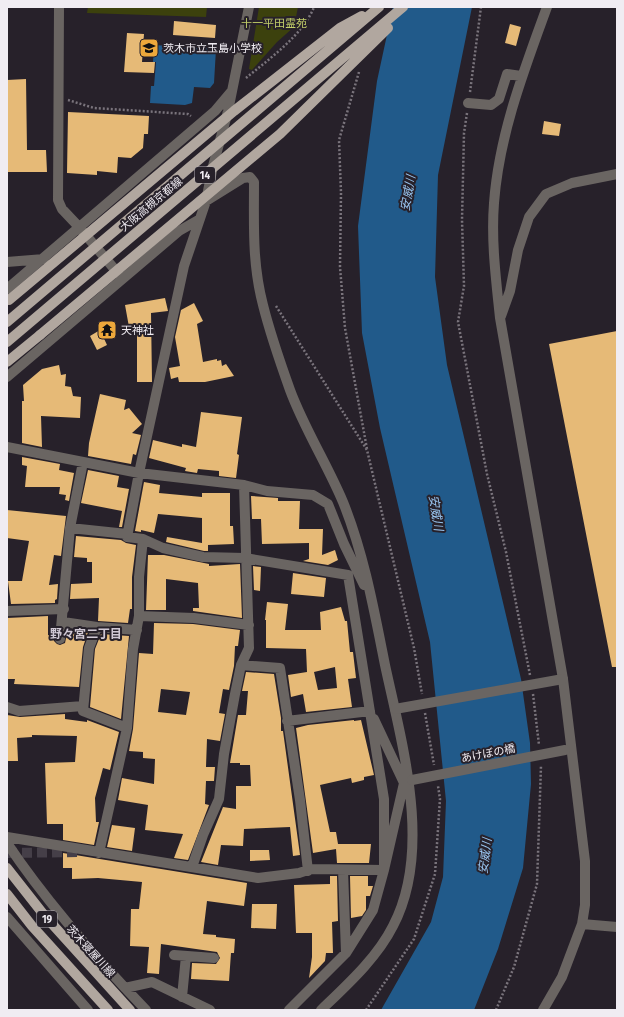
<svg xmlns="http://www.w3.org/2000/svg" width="624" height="1017" viewBox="0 0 624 1017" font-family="'Fira Sans','Noto Sans JP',sans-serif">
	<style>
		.green { fill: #3c410d }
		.water { fill: #215a8a }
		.building { fill: #e6ba77; fill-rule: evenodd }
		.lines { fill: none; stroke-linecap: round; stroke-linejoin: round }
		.minor-tunnel { stroke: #453f48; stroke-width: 10; stroke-dasharray: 10 5; stroke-linecap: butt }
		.path { stroke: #7a747c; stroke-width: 2.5; stroke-dasharray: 2 2; stroke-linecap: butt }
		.minor { stroke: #6a6562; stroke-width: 10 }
		.major { stroke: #b1a79f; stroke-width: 10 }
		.minor-bridge { stroke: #6a6562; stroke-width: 10 }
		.major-bridge { stroke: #b1a79f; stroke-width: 10 }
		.labels { text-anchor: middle; stroke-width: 4; stroke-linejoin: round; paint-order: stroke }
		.shield { fill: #27212a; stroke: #b4afb6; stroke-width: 1 }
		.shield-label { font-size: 10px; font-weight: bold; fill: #f0ecf2 }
		.park-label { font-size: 11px; fill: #c3cf69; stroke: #27212a }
		.poi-label { font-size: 11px; fill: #f0ecf2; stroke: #27212a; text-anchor: start }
		.street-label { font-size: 11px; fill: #f0ecf2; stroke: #27212a }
		.water-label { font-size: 12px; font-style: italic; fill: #99c5f0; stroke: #27212a }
		.neighbourhood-label { font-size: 12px; font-weight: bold; fill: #d0c8d4; stroke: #27212a }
	</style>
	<rect width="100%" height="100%" fill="#27212a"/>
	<!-- green -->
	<path class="green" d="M88,7H207L206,17L87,13Z
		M259,7H298L294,27L277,42L252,70L249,69Z"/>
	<!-- water -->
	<path class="water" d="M393,7H472L438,175L435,277L447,365L521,679L530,743L531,784L523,868L498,949L474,1010H381L431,922L443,877L446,801L430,642L380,428L362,333L358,226L377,81Z
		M154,45L216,49L214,83L210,88L194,87L192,103L185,105L150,103L151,86H154L156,62H153Z"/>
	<!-- building -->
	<path class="building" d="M174,21L216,25L215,38L173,35Z
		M510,24L521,27L516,46L505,43Z
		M127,33L144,34L142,62H155L154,73L124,72Z
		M26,79L27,150H46L47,172H7V80Z
		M68,112L149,116L148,134H144L143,148L131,158L118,157L117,173L97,171V175L67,173Z
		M544,121L561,124L559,136L542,134Z
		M165,298L168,311L151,313L152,382H137V325L129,327L125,305Z
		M194,303L203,321L197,324L203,362L217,359V361L221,360L222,366L226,364L234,376L205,382H179L178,377L171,379L169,368L180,366L175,337L181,310Z
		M100,330L107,345L97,350L90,336Z
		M617,331V667H612L549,344Z
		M59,365L61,375L66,374L65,386L71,387L73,396L81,397L80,418L41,416L42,447L22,443V401H24L23,385L42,369Z
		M100,394L126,400L124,410L129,408L142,424L132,433L141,435L136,455L133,454L131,464L88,456L89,443Z
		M201,412L242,417L237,454L239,455L236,478L219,476V471L198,469L197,473L185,471L186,468L149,458L153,440L182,447V444L196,447Z
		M22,457L60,464L59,470L74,473L69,501L65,500L66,495L59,494L60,487H25L27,466L22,465Z
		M88,470L119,476L117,487L129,489L122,527H119L122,511L81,503Z
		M144,482L160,485L159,493L202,497V493H230V526H233L234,544L208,545V551H204L166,542L167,537L202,543V518L158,514L154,533L141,530V532L135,531Z
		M251,496L278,498V501H300L299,529H323L322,555L335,550L338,560L328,565L303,561L309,559V543L262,544L261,519H252Z
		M7,510L66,516L61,556L54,555L49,585L58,584L57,599L55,600V603L11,604L8,581H22L29,541L7,538Z
		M76,536L121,540L126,543L136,545L132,577V609H130L128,623L98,621L99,598L70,599L71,584L92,583V562H87V558L74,557Z
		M148,555H164L209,564V566L240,564L242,618L193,611V608H199L198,583L166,579V610H146Z
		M253,566L261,567L260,591L254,590Z
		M293,573L326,578L324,597L291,594Z
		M267,602L288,604L285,630H321L320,612L341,607L345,621H347L350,652H353L356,678L348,679L352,707L306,712L303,694L291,697L288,675L307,672L306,649L266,648V620H265ZM335,667L337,688L318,690L314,672Z
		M48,616V635H54V641L57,644L60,645L65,643L68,629L88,632L83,647L79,687L14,684L15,679H8L7,618Z
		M154,623L193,624L240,630L238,646H235L234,666L229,690L223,689L219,713L225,714L220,741L207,739L206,767H215L214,781H206L205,804L209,805L188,860L174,858L183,834L145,830L148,805L118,800L122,778L154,784L155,759L143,758V752L129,751L133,729L139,653L153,654ZM161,689L190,692L186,715L158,712Z
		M101,634L129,636L121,719L90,707L95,649Z
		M246,672L274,674L281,718V731H283L300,855L293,856L290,827L244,829L243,846L221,845L218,865L201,862L223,807L236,809V786H251L250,765H240V763H230L238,715H246L248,691H242Z
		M65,714V719L87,722V720L119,732L110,770L103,768L95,798L96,822H99L94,845L63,840V824H47L45,763L75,762L77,736L32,735V737L17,738L18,761H7V715L20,717Z
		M354,720V721L361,720L374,775L364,777V780L352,783L351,778L320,785L330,832H336L338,844H371L369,863H337L336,849L313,853L296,728L308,725Z
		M112,825L135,828L132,851L107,847Z
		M250,850H269L270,860L250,861Z
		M63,853L247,883L244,906L207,901L203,934L216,935V937L235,939L234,953H231L229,981L191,979L192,963L216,964L220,958L217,952L161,944L159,974L147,973L149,947L130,946L131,909H139L142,882L98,878L72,879V868H63Z
		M330,876H337L338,921L332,922L333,953H326L325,961L309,978L312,957V933H296L294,885L330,884Z
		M350,876H368V886H373L370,896H366V910L362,916L351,918Z
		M252,904H277L276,929L251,928Z"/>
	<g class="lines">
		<!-- minor-tunnel -->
		<path class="minor-tunnel" d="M7,853L81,852"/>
		<!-- path -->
		<path class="path" d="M359,72L339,140L341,193L340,267L345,328L367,449
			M246,78C269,59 303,35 314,7
			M470,92L481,7
			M68,100L94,108L188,114L191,116
			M467,113L464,133L462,220L464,286L458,322L487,474L506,552L530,675
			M276,306L367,450L414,648L422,694
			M533,694L539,745
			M425,713L434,765
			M366,1010L414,939L435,874L440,799L438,786
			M496,1010L514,967L537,884L541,766"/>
		<!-- minor -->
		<path class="minor" d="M59,7L58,200L62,209L79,227L122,278
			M249,7L228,111L213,166L206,201L184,266L139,473L127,537L143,539L163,548L203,557L245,558L348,575L384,799V870
			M547,7C524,70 499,135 494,203C491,241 496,279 500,318L563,679L585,861V905L582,924L617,927
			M468,103L491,105L499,99L507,74L521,76
			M206,201L243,178L250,177L254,182C254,225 252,263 263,305C270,333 280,362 290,390C304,428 327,464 343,502C364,554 374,610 385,665C402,744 433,850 393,926C377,958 347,985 321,1010
			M7,262L44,259
			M7,289L215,111L231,92
			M501,316L510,291L518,250L529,217L546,194L572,183L617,174
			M7,377L179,231L200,219
			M7,447L139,473L244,485L249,648L241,665L235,694L224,754L219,799L203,835L192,867
			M244,485L267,491L313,495L328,504L344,544L364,585
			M70,528L127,534
			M7,611L64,609
			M139,616L194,618L249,625
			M63,622L97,627L137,630
			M97,627L89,648L83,711L127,728
			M60,639L70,528L83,462
			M241,665L280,668L300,800L308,871
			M7,707L19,711L83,706
			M374,719L404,783
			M287,721L370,711
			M7,837L258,878L299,873L311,869L384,870
			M7,843C47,903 96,958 146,1010
			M99,853L127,728L133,649L139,616V577L143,539
			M343,870L346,953
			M7,917L88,1010
			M174,955L214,958
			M125,988L152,982L210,1010
			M182,997L186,956
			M289,1010L346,953L373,910L384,870L404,783L412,780
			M543,1010L562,977L582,924"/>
		<!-- major -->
		<path class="major" d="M7,362L40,335
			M7,868L44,915L130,1010
			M7,894L32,926L108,1010"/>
		<!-- minor-bridge -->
		<path class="minor-bridge" d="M395,709L563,679
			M412,780L565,750"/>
		<!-- major-bridge -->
		<path class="major-bridge" d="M9,300L234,111L340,28L362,16
			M7,322L379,7
			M40,335L280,134L388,28
			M7,342L403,7"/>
	</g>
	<!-- icons -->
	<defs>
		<symbol id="school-square" viewBox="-11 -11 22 22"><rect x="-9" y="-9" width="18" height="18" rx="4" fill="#eda83b" stroke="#27212a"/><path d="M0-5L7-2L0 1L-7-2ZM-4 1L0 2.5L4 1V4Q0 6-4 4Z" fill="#111"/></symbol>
		<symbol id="temple-square" viewBox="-11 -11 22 22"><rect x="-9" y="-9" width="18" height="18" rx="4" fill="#eda83b" stroke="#27212a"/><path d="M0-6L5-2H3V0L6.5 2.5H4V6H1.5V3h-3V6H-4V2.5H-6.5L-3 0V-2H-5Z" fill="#111"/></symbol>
	</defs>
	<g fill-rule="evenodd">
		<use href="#school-square" x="138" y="37" width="22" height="22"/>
		<use href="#temple-square" x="96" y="319" width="22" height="22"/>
	</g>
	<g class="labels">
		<!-- shield labels -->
		<g class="shield">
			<rect x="195" y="167" width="20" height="16" rx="3"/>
			<rect x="37" y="911" width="20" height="16" rx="3"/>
		</g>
		<g class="shield-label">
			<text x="205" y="179">14</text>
			<text x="47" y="923">19</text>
		</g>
		<!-- park labels -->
		<g class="park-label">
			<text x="274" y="27">十一平田霊苑</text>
		</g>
		<!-- poi labels -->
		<g class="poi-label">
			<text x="163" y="52">茨木市立玉島小学校</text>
			<text x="121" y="334">天神社</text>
		</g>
		<!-- street labels -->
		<g class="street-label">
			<text transform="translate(151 204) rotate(-40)" y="4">大阪高槻京都線</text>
			<text transform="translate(488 753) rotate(-11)" y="4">あけぼの橋</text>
			<text transform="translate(91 951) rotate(48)" y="4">茨木寝屋川線</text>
		</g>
		<!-- water labels -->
		<g class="water-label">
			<text transform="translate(408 193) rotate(-80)" y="4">安威川</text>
			<text transform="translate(436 513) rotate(81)" y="4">安威川</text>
			<text transform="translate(485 856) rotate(-83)" y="4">安威川</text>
		</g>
		<!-- neighbourhood labels -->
		<g class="neighbourhood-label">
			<text x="86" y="638">野々宮二丁目</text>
		</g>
	</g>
	<!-- border -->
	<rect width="624" height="1017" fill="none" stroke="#f0ecf2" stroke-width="16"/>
</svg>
